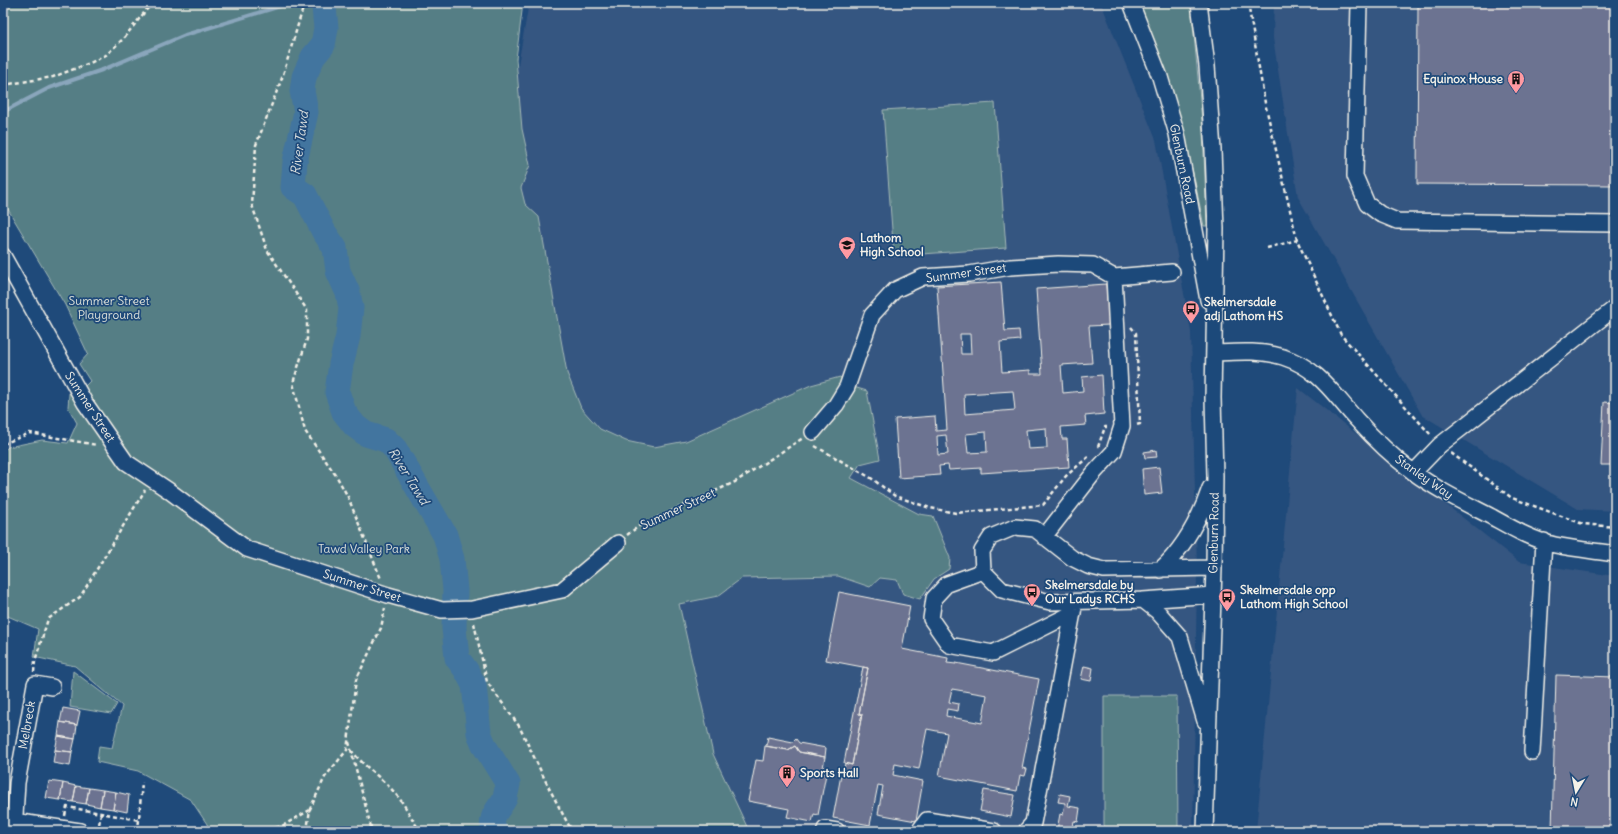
<svg xmlns="http://www.w3.org/2000/svg" width="1618" height="834" viewBox="0 0 1618 834" font-family="Delius,sans-serif">
	<style>
		.built { fill: #365681 }
		.green { fill: #557e85; stroke: #a4b8b6 }
		.lines { fill: none; stroke-linecap: round; stroke-linejoin: round }
		.stream { stroke: #8aa6bc; stroke-width: 4 }
		.river { stroke: #43749f; stroke-width: 25 }
		.building { fill: #6c7391; stroke: #f4f1e8; fill-rule: evenodd }
		.minor-casing { stroke: #f4f1e8; stroke-width: 18 }
		.path { stroke: #f4f1e8; stroke-width: 2.5; stroke-dasharray: 4 3; stroke-linecap: butt }
		.minor { stroke: #1f4a7a; stroke-width: 15 }
		.labels { text-anchor: middle; stroke-width: 3.5; stroke-linejoin: round; paint-order: stroke }
		.poi-label { font-size: 12px; font-weight: bold; fill: #f4f1e8; stroke: #1f4a7a; text-anchor: start }
		.street-label { font-size: 12px; fill: #f4f1e8; stroke: #1f4a7a }
		.park-label { font-size: 12px; fill: #dce0d9; stroke: #1f4a7a }
		.water-label { font-size: 13px; font-style: italic; fill: #d9dedd; stroke: #1f4a7a }
	</style>
	<rect width="100%" height="100%" fill="#1f4a7a"/>
	<filter id="ink" filterUnits="userSpaceOnUse"><feTurbulence type="fractalNoise" baseFrequency=".025" numOctaves="2"/><feDisplacementMap in="SourceGraphic" scale="8" xChannelSelector="R" yChannelSelector="G"/><feConvolveMatrix kernelMatrix="1 2 1 2 8 2 1 2 1" color-interpolation-filters="sRGB"/></filter>
	<g filter="url(#ink)">
		<!-- built -->
		<path class="built" d="M529,3H1101L1156,140L1191,332L1197,572L1193,831H744L586,474L500,167Z
			M1274,3H1615V511L1578,509L1422,415L1298,197L1273,38Z
			M1298,388L1519,562L1615,576V831H1256Z"/>
		<!-- green -->
		<path class="green" d="M3,3H523L516,59L522,129L530,165L521,188L525,204L539,217L567,373L581,408L600,429L626,441L654,447L686,441L811,385L840,377L850,386L867,391L880,459L860,464L851,478L919,514L933,516L950,558L949,569L934,579L920,599L903,594L897,580L880,578L870,587L838,576L742,578L718,596L679,604L713,754L749,831H209L207,824L191,800L138,771L97,762L99,746L112,748L122,706L75,666L34,657L38,629L3,614V452L8,447L42,440L68,443L77,423L68,407L70,382L77,377L85,386L90,381L79,364L88,354L65,305L3,201Z
			M1138,3H1191L1203,132L1207,226H1204L1194,177L1176,106Z
			M995,103L1006,248L894,256L883,110Z
			M73,671L117,704L111,714L70,707Z
			M1104,696H1177L1178,831H1104Z"/>
		<g class="lines">
			<!-- stream -->
			<path class="stream" d="M3,112L49,88L102,70L185,35L284,5"/>
			<!-- river -->
			<path class="river" d="M324,7L326,28L323,45L313,57L304,77L302,91L306,112L295,162L293,187L305,195L324,232L335,248L338,271L348,293L351,308L348,336L341,364L337,392L344,412L355,426L366,434L386,440L395,449L445,535L452,559L455,590L454,628L457,658L466,670L474,685L479,733L485,747L508,784C507,789 506,793 505,798C500,808 487,818 495,831"/>
		</g>
		<!-- building -->
		<path class="building" d="M1418,3H1615V185L1417,184Z
			M1001,282L1005,331L1019,330L1020,340L1000,342L1002,372L1030,370V374H1042L1036,289L1106,284L1109,325L1089,326L1092,363L1061,365L1063,393L1083,391L1082,377L1102,375L1104,414L1085,416L1086,425L1061,427L1062,439H1067L1069,467L981,473V468L949,470L948,465L939,466L940,475L899,478L895,419L935,416L936,431L947,430L937,286ZM960,334H970L971,354H961ZM1013,391L1015,410L965,414L964,394ZM1046,428L1047,448L1028,449L1026,430ZM986,432L987,452L968,453L966,434ZM946,435L948,454L938,455L937,436Z
			M1604,402L1615,403V465H1601Z
			M1156,450L1157,457L1145,458L1144,452Z
			M1159,467L1162,493L1144,495L1142,469Z
			M839,592L910,606L902,649L948,658L947,663L956,664V663L1039,679L1022,768L1027,769L1025,776L1020,775L1017,791L939,776L947,733L927,729L919,769L895,764L893,775L923,781L916,821L878,814L883,786L878,785L870,825L833,818L841,775L843,776L845,763L852,765L862,714H859L868,668L826,660ZM952,689L987,695L982,723L946,716L947,709L958,711L959,704L949,702Z
			M1084,666L1093,668L1091,681L1081,679Z
			M863,667L868,668L859,714H862L852,765L844,763Z
			M1556,675L1615,677V831H1552Z
			M63,708L80,711L77,725L60,722Z
			M60,722L77,725L75,739L58,736Z
			M58,736L75,739L72,752L55,750Z
			M768,737L793,742L796,739L799,743L826,748L825,757L799,752L795,746L788,750L766,746Z
			M765,746L788,750L795,746L799,752L825,757L822,773L826,774L818,815L814,814L812,822L787,817L789,809L748,801L756,760L763,761Z
			M55,750L72,752L70,766L53,763Z
			M49,781L63,783L60,800L46,798Z
			M63,783L76,786L73,802L60,800Z
			M76,786L89,788L86,804L73,802Z
			M89,788L103,790L100,807L86,804Z
			M103,790L116,792L113,809L100,807Z
			M984,790L1015,795L1011,817L980,811Z
			M116,792L129,795L127,812L113,809Z
			M1060,794L1070,796L1068,806L1080,808L1078,822L1074,821L1072,831L1057,830L1060,814L1063,815L1065,803L1058,802Z"/>
		<g class="lines">
			<defs>
				<path id="minor" d="M1131,3L1160,77L1177,134L1208,300
					M1199,3L1207,66L1213,150L1216,229L1213,398L1215,476L1214,568L1205,831
					M1359,3L1355,176L1367,204L1380,214L1397,221L1615,224
					M3,256L85,403L126,462L168,490L247,549L388,595L442,610L472,609L562,590L618,543
					M1114,277L1172,272
					M1214,353C1237,352 1261,350 1283,357C1320,369 1333,394 1357,420C1374,439 1393,457 1413,472C1437,490 1465,503 1492,517C1512,528 1532,540 1555,545C1575,549 1595,551 1615,554
					M813,432L836,405L847,387L872,315L895,290L923,277L969,274L1010,267L1058,264L1093,265L1114,277L1122,426L1114,451L1093,474L1044,537
					M1414,472L1440,445L1615,308
					M1160,570C1184,548 1200,518 1210,488
					M983,571L947,584L934,598L931,619L949,645L993,653L1073,613
					M1213,595L1143,600L1050,602L1002,590L983,571L982,551L991,537L1015,527L1035,529L1072,558L1088,566L1104,570L1214,568
					M1143,600L1157,611L1180,637L1205,721
					M1532,752L1544,541
					M14,821L80,831
					M825,829L837,831
					M14,831L17,783L35,684L52,687
					M919,831L927,820L994,831
					M1026,831L1033,823L1074,607"/>
			</defs>
			<!-- minor casing -->
			<use href="#minor" class="minor-casing"/>
			<!-- path -->
			<path class="path" d="M303,3V8L282,78L256,145L252,205L267,250L307,310V339L293,383L305,431L337,477L348,497L381,579
				M1248,3L1265,103L1297,240L1341,335L1431,435
				M3,85L53,77L90,63L106,55L123,39L152,3
				M1267,248L1297,240
				M1131,327L1136,333L1140,424L1136,425
				M3,444L30,433L97,445
				M815,446L871,478L895,496L930,508L956,513L1043,505L1066,476L1088,457
				M1098,447L1105,427H1107
				M1451,453L1512,498L1583,524L1615,527
				M627,535L639,526L735,482L803,438
				M474,623L487,682L519,726L549,788L568,824L573,831
				M34,672L35,661L48,619L80,597L145,490
				M349,742L372,831
				M351,750C363,766 381,777 394,792C405,804 411,818 420,831
				M65,816L67,807L139,820
				M98,831L101,813
				M138,831L142,782
				M248,831L270,830L284,825L310,810
				M307,831L310,809L325,777L347,750L356,680L381,628L385,608"/>
			<!-- minor -->
			<use href="#minor" class="minor"/>
		</g>
	</g>
	<!-- icons -->
	<defs>
		<symbol id="building-pin" viewBox="-11 -11 22 30"><path d="M0 17L-7.5 6A9.5 9.5 0 1 1 7.5 6Z" fill="#ff9aa2" stroke="#1f4a7a"/><path d="M-4-6H4V6H1V3H-1V6H-4ZM-2.5-4.3h1.7v1.8h-1.7ZM.8-4.3h1.7v1.8H.8ZM-2.5-1h1.7V.8h-1.7ZM.8-1h1.7V.8H.8Z" fill="#111"/></symbol>
		<symbol id="school-pin" viewBox="-11 -11 22 30"><path d="M0 17L-7.5 6A9.5 9.5 0 1 1 7.5 6Z" fill="#ff9aa2" stroke="#1f4a7a"/><path d="M0-5L7-2L0 1L-7-2ZM-4 1L0 2.5L4 1V4Q0 6-4 4Z" fill="#111"/></symbol>
		<symbol id="bus-pin" viewBox="-11 -11 22 30"><path d="M0 17L-7.5 6A9.5 9.5 0 1 1 7.5 6Z" fill="#ff9aa2" stroke="#1f4a7a"/><path d="M-5-6H5V4H4V6H2V4H-2V6H-4V4H-5ZM-3.5-4V0h7V-4ZM-3.5 1.2v1.5H-2V1.2ZM2 1.2v1.5H3.5V1.2Z" fill="#111"/></symbol>
	</defs>
	<g fill-rule="evenodd">
		<use href="#building-pin" x="1506" y="69" width="20" height="27"/>
		<use href="#school-pin" x="837" y="235" width="20" height="27"/>
		<use href="#bus-pin" x="1181" y="299" width="20" height="27"/>
		<use href="#bus-pin" x="1022" y="582" width="20" height="27"/>
		<use href="#bus-pin" x="1217" y="587" width="20" height="27"/>
		<use href="#building-pin" x="777" y="763" width="20" height="27"/>
	</g>
	<g class="labels">
		<!-- poi labels -->
		<g class="poi-label">
			<text x="1503" y="83" text-anchor="end">Equinox House</text>
			<text x="860" y="242">Lathom<tspan x="860" dy="14">High School</tspan></text>
			<text x="1204" y="306">Skelmersdale<tspan x="1204" dy="14">adj Lathom HS</tspan></text>
			<text x="1045" y="589">Skelmersdale by<tspan x="1045" dy="14">Our Ladys RCHS</tspan></text>
			<text x="1240" y="594">Skelmersdale opp<tspan x="1240" dy="14">Lathom High School</tspan></text>
			<text x="800" y="777">Sports Hall</text>
		</g>
		<!-- street labels -->
		<g class="street-label">
			<text transform="translate(1182 164) rotate(78)" y="4">Glenburn Road</text>
			<text transform="translate(966 273) rotate(-8)" y="4">Summer Street</text>
			<text transform="translate(90 407) rotate(57)" y="4">Summer Street</text>
			<text transform="translate(1424 477) rotate(35)" y="4">Stanley Way</text>
			<text transform="translate(678 509) rotate(-25)" y="4">Summer Street</text>
			<text transform="translate(1214 533) rotate(-89)" y="4">Glenburn Road</text>
			<text transform="translate(362 586) rotate(18)" y="4">Summer Street</text>
			<text transform="translate(27 725) rotate(-80)" y="4">Melbreck</text>
		</g>
		<!-- park labels -->
		<g class="park-label">
			<text x="109" y="305">Summer Street<tspan x="109" dy="14">Playground</tspan></text>
			<text x="364" y="553">Tawd Valley Park</text>
		</g>
		<!-- water labels -->
		<g class="water-label">
			<text transform="translate(299 143) rotate(-82)" y="5">River Tawd</text>
			<text transform="translate(409 476) rotate(58)" y="5">River Tawd</text>
		</g>
	</g>
	<!-- margin -->
	<rect width="1618" height="834" fill="none" stroke="#1f4a7a" stroke-width="16"/>
	<rect x="8" y="8" width="1602" height="818" fill="none" stroke="#f4f1e8" stroke-width="1.5" filter="url(#ink)"/>
	<!-- north arrow -->
	<g transform="translate(1576 792) rotate(190)" stroke="#1f4a7a" stroke-width="3" paint-order="stroke">
	<path d="M0-3L7 15L0 10L-7 15Z" fill="#f4f1e8"/>
	<text y="-6" font-size="11" font-weight="bold" text-anchor="middle" fill="#f4f1e8">N</text>
	</g>
</svg>
